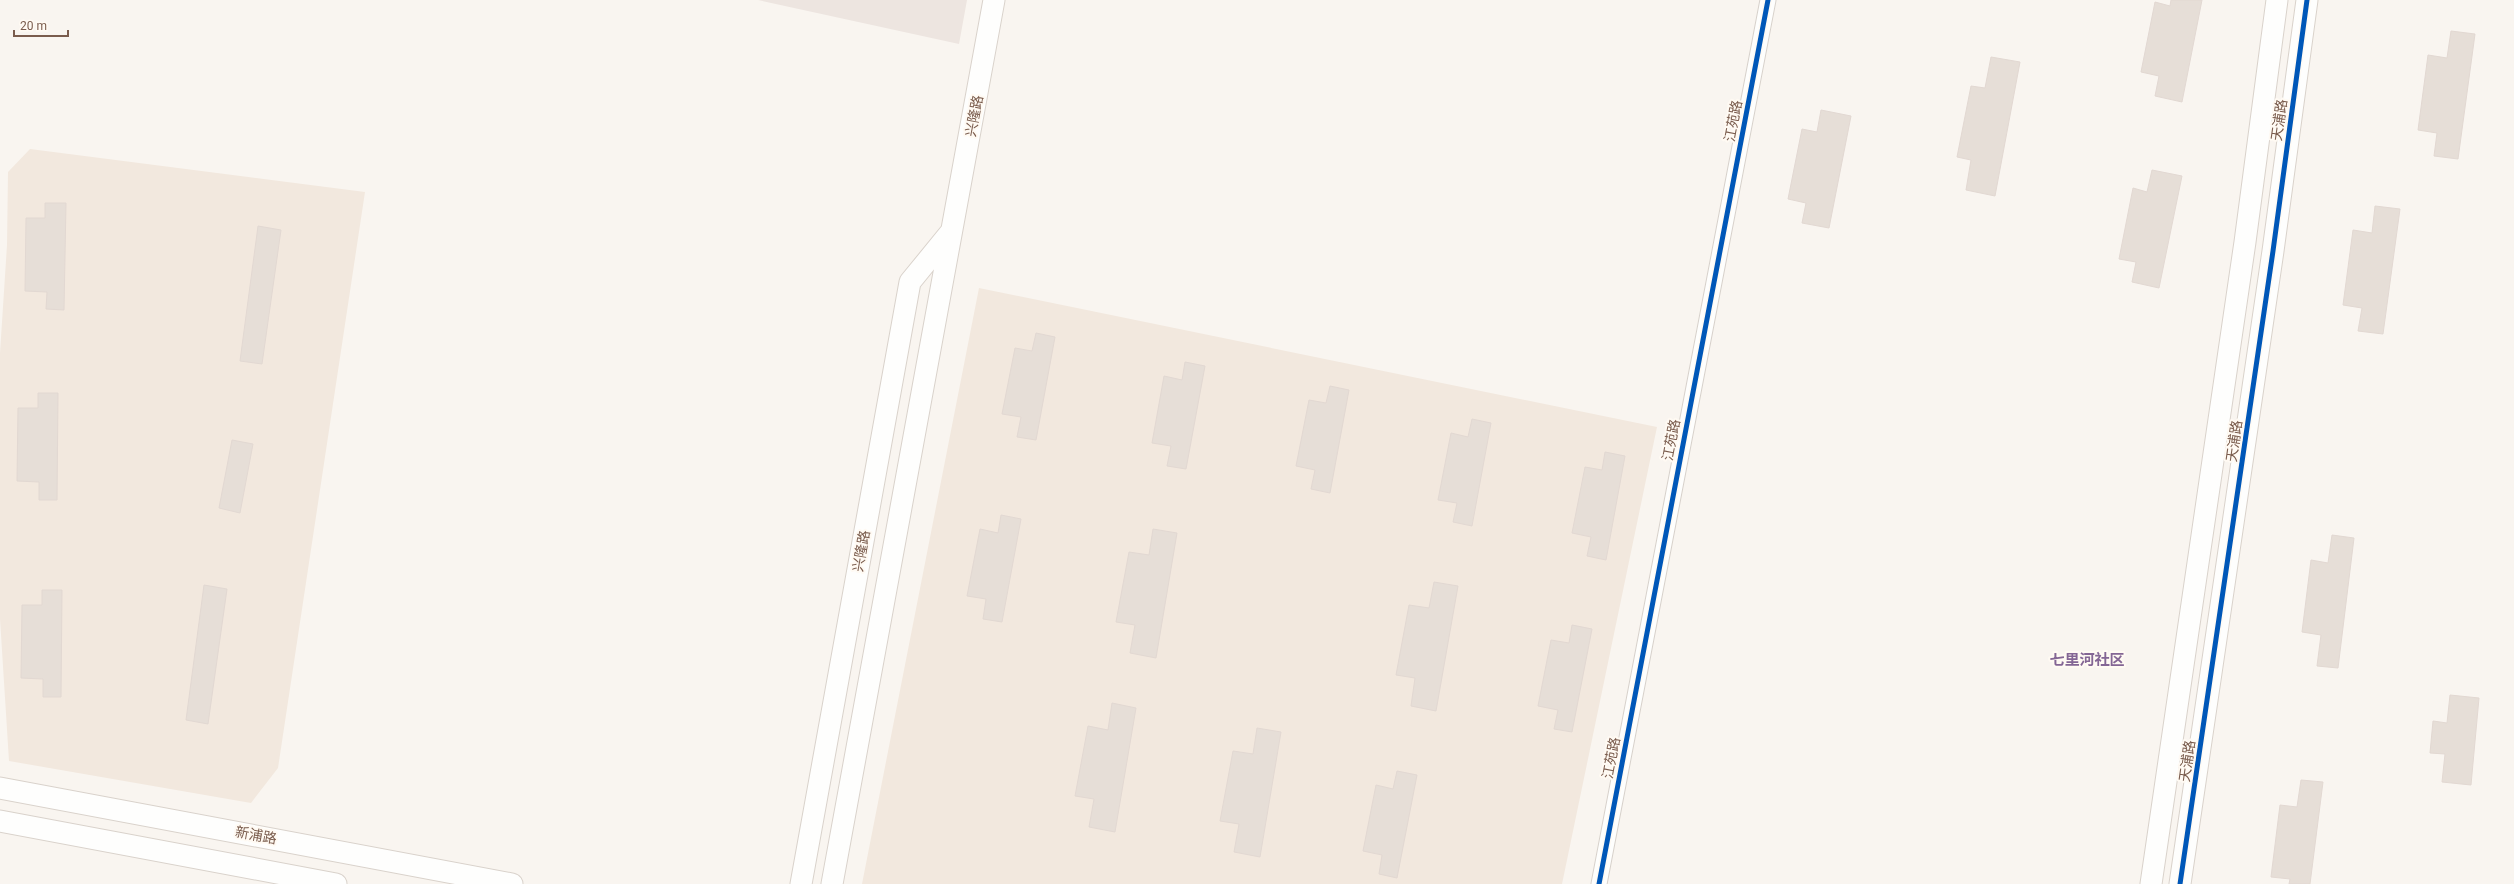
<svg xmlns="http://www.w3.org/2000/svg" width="2514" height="884" viewBox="0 0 2514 884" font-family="Roboto,'Noto Sans SC',sans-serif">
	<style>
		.residential { fill: #f2e8de }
		.industrial { fill: #ede5e0 }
		.building { fill: #e6ded7; stroke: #e2d8d2 }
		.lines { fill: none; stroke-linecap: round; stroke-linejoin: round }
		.street-casing { stroke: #d7d1cb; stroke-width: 17 }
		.secondary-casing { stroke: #d9d2cb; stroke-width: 23 }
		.street { stroke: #fefefd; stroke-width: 15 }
		.secondary { stroke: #fefefd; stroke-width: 21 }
		.cycleway-casing { stroke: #fffaf3; stroke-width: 8 }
		.cycleway { stroke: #0057b8; stroke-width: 5 }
		.labels { text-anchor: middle; stroke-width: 4; stroke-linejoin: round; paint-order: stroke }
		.street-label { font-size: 14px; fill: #7a5c4d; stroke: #fffaf3 }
		.neighbourhood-label { font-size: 15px; font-weight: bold; fill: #846695; stroke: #fffaf3 }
	</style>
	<rect width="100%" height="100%" fill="#f9f5f0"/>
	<!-- residential -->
	<path class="residential" d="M30,149L365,192L278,768L251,803L9,761L0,619V353L7,245L8,172Z
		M979,288L1657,427L1562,884H862Z"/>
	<!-- industrial -->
	<path class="industrial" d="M758,0H967L959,44Z"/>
	<!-- building -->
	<path class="building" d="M2171,0H2202L2182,102L2155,96L2159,76L2141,72L2155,2L2170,6Z
		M2451,31L2475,34L2458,159L2434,156L2437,133L2418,130L2428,55L2447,58Z
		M1991,57L2020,62L1995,196L1966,190L1971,160L1957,157L1971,86L1985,88Z
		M1821,110L1851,116L1829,228L1802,223L1806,203L1788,199L1802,129L1817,132Z
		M2152,170L2182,176L2159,288L2132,282L2136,262L2119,259L2133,188L2147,192Z
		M45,203H66L64,310L46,309L47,292L25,291L26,218H45Z
		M2375,206L2400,209L2383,334L2358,331L2362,308L2343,305L2353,230L2372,233Z
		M258,226L281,230L262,364L240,361Z
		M1036,333L1055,337L1036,440L1017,437L1021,417L1002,414L1015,348L1032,351Z
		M1185,362L1205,366L1186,469L1167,466L1171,446L1152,443L1164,376L1182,380Z
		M1330,386L1349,390L1330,493L1311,489L1315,470L1296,466L1309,400L1326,403Z
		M38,393H58L57,500H39V482L17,481L18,408H38Z
		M1472,419L1491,423L1472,526L1453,522L1457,503L1438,500L1451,433L1468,437Z
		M232,440L253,444L240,513L219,508Z
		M1605,452L1625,456L1606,560L1587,556L1591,537L1572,533L1585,467L1602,470Z
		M1001,515L1021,519L1002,622L983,619L986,599L967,596L980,529L998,533Z
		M1153,529L1177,533L1156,658L1130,653L1135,625L1116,622L1129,552L1149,555Z
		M2332,535L2354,538L2338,668L2317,666L2321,635L2302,632L2311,560L2328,563Z
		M1434,582L1458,586L1436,711L1411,706L1415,678L1396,675L1409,605L1429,608Z
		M204,585L227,589L208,724L186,720Z
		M42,590H62L61,697H43V679L21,678L22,605H42Z
		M1572,625L1592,629L1572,732L1554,729L1558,710L1538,706L1551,640L1569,643Z
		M2450,695L2479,698L2471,785L2442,782L2445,754L2430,753L2433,721L2447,723Z
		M1112,703L1136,708L1115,832L1089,827L1094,799L1075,796L1088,726L1108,730Z
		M1257,728L1281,732L1260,857L1234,852L1239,824L1220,821L1233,751L1253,754Z
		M1397,771L1417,775L1397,878L1379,874L1382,855L1363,851L1376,785L1393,789Z
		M2301,780L2323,782L2310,884H2289L2290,879L2271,877L2280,805L2297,807Z"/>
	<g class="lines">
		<defs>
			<path id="street" d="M1599,884L1768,0"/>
			<path id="secondary" d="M0,788L512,884
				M0,821L336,884
				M801,884L910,282L950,233
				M832,884L994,0
				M2151,884L2245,242L2277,0
				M2180,884L2273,251L2307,0"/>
		</defs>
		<!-- street casing -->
		<use href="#street" class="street-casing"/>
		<!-- secondary casing -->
		<use href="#secondary" class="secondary-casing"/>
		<!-- street -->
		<use href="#street" class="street"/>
		<!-- secondary -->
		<use href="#secondary" class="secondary"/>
		<defs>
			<path id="cycleway" d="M1599,884L1768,0
				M2180,884L2273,251L2307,0"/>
		</defs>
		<!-- cycleway casing -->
		<use href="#cycleway" class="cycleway-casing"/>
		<!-- cycleway -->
		<use href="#cycleway" class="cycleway"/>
	</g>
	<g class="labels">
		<!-- street labels -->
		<g class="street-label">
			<text transform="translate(974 116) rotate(-79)" y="5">兴隆路</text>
			<text transform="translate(2279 120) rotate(-82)" y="5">天浦路</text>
			<text transform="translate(1733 121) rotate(-79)" y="5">江苑路</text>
			<text transform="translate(1671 440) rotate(-79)" y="5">江苑路</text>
			<text transform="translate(2234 441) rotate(-82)" y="5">天浦路</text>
			<text transform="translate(861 551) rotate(-80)" y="5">兴隆路</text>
			<text transform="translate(1611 758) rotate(-79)" y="5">江苑路</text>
			<text transform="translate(2187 761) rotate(-82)" y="5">天浦路</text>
			<text transform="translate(256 835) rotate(10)" y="5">新浦路</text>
		</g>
		<!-- neighbourhood labels -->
		<g class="neighbourhood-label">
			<text x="2087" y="665">七里河社区</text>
		</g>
	</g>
	<!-- scale -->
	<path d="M14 30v6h54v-6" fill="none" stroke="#7a5c4d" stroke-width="2"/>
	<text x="20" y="30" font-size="12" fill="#7a5c4d" stroke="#fffaf3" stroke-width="3" paint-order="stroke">20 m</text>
</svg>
